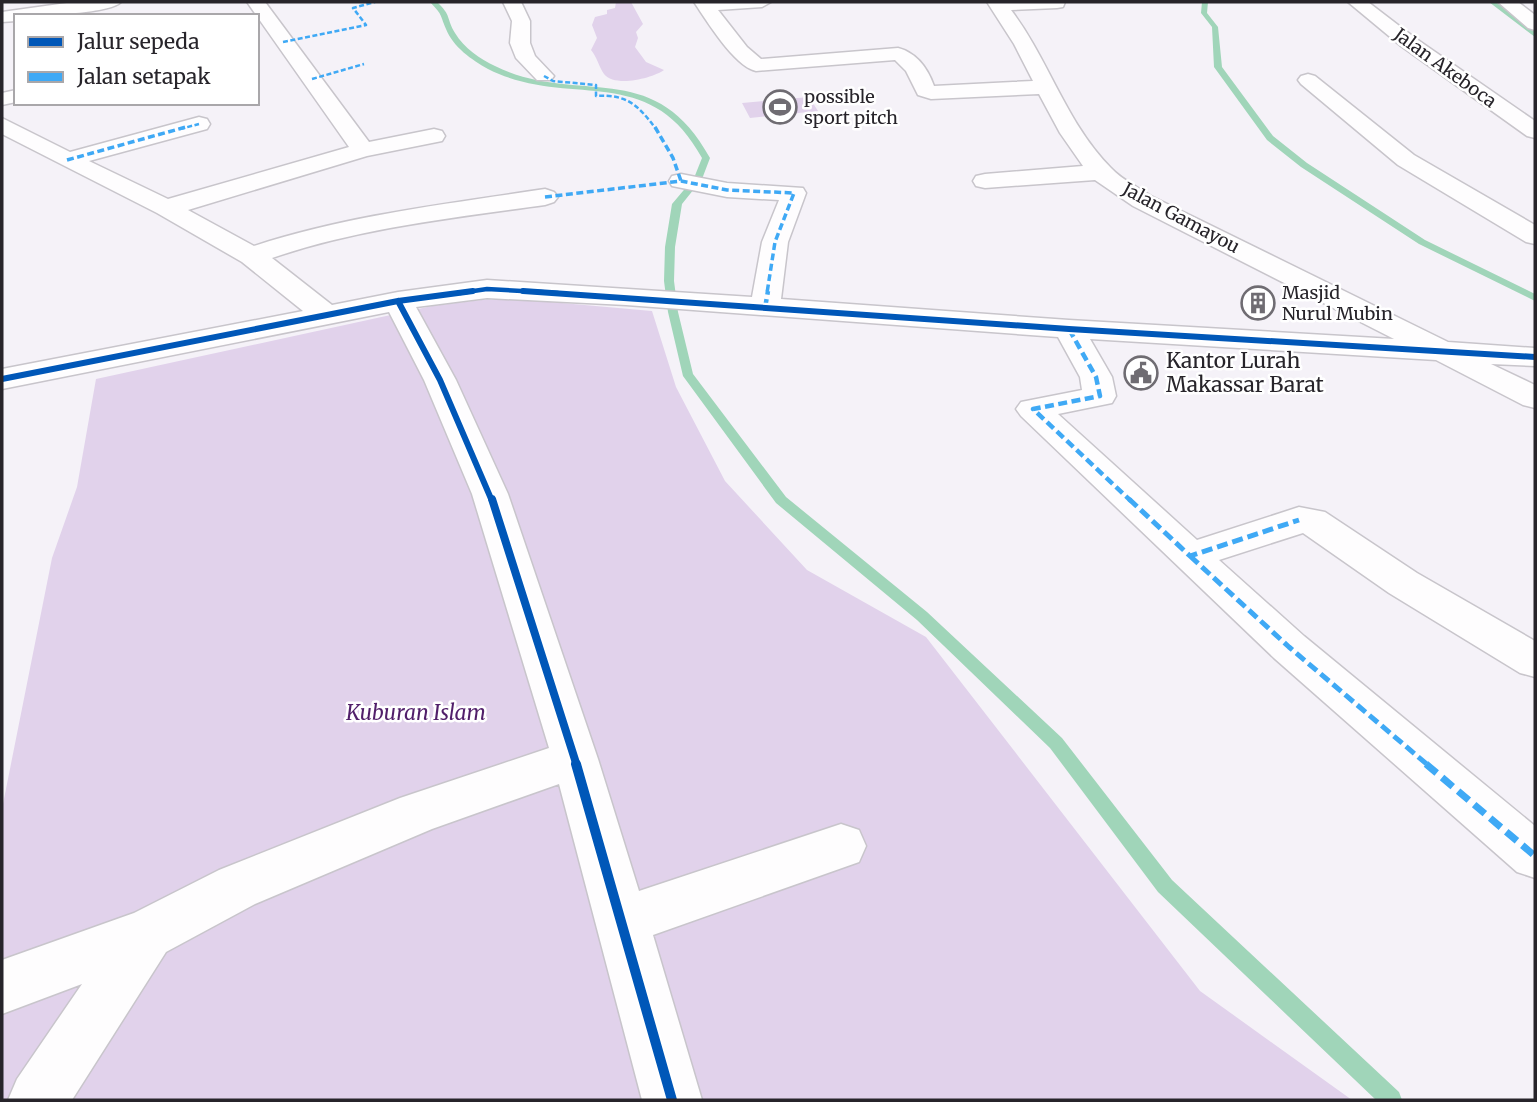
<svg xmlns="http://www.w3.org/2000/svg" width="1537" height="1102" viewBox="0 0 1537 1102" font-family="Merriweather,serif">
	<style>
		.green { fill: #e1d2eb }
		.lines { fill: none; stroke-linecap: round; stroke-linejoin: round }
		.stream { fill: #a0d5b9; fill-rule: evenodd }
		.minor-casing { stroke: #c8c5cb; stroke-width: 3 }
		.minor { fill: #fefdfe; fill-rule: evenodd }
		.quiet-far4 { stroke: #3fa9f5; stroke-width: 2.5; stroke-dasharray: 5 2.5; stroke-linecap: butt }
		.quiet-far3 { stroke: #3fa9f5; stroke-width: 3.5; stroke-dasharray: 7 3.5; stroke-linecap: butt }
		.quiet-far2 { stroke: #3fa9f5; stroke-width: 4.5; stroke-dasharray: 9 4.5; stroke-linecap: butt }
		.quiet-far1 { stroke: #3fa9f5; stroke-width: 5; stroke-dasharray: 11 5; stroke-linecap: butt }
		.quiet { stroke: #3fa9f5; stroke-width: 7; stroke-dasharray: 14 7; stroke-linecap: butt }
		.cycleway-far3-casing { stroke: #fff; stroke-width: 7 }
		.cycleway-far2-casing { stroke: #fff; stroke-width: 10 }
		.cycleway-far1-casing { stroke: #fff; stroke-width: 12 }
		.cycleway-casing { stroke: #fff; stroke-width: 14 }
		.cycleway-far3 { stroke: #0057b8; stroke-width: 4.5 }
		.cycleway-far2 { stroke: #0057b8; stroke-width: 6 }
		.cycleway-far1 { stroke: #0057b8; stroke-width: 8 }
		.cycleway { stroke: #0057b8; stroke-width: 10 }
		.labels { text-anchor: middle; stroke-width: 5; stroke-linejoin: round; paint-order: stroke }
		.far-street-label { font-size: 18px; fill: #27242a; stroke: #fff }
		.far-poi-label { font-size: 18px; fill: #27242a; stroke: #fff; text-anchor: start }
		.poi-label { font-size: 21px; fill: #27242a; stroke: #fff; text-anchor: start }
		.park-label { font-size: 21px; font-style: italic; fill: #511f6a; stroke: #fff }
	</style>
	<rect width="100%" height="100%" fill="#f5f2f8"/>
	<!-- green -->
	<path class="green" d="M616,2H631L643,24L636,32L638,38L635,47L646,62L664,70C653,78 615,88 604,74C599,67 597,57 591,50L597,38L592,25L595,17L607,14V10L615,8Z
		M809,97L818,111L750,118L742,103Z
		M517,299L652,311L676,387L725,481L807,570L926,637L1200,991L1352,1100H2V809L52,558L77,487L96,379L432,306L481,300Z"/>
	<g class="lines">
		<!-- stream -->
		<path class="stream" d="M430,2H437C452,16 446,18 455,33C464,48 480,59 495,66C579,107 654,55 710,158L702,179L682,204L675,247L674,281L678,312L693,374L786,497L927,612L1062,738L1172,880L1399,1092L1402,1100H1376L1158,892L1050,748L917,620L776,503L683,376L668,312L664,281L665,247L672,204L694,178L702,158C649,60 569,110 488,69C472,60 453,47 446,29C439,12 443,16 430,2Z
			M1202,2H1208L1207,13L1218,27L1222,67L1273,136L1307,163L1425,240L1535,294V301L1419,244L1301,167L1267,140L1214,67L1212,27L1201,13Z
			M1489,2H1496L1535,32V37Z"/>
		<defs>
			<path id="minor" d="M74,2H121C110,14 35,16 16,16V21L2,22V12Z
				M247,2H265L369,142L434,129L442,131L445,136L442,141L367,156L188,210L254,246C349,215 447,204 545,189L554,192L558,197L554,202L545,205C453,218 360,228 272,258L332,305L398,292L487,280L752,297L762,242L779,200L727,197L672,186L669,181L672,176L681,174L727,183L803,188L806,193L788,242L781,299L1069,320L1394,339L1133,206L1095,180L985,188L976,186L973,181L976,176L985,174L1083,166L1060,133L1039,94L931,99L918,95L906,71L895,60L756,71C734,66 707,21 694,2H771L762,7L718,10L747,47L761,59L898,48C917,53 928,69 934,86L1033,81L1014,44L987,2H1065L1063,7L1057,8L1011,10C1049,60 1066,123 1111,168C1122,180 1138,187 1151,196L1448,342L1535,348V366L1491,364L1535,385V408L1523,405L1436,360L1090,339L1112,377L1116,396L1112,403L1058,414L1197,540L1299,507L1325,512L1417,573L1535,641V677L1520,673L1389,593L1303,533L1219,560L1304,636L1535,826V878L1517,872L1274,658L1021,416L1016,409L1021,402L1082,390L1080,377L1058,337L626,305L487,298L416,307L456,380L508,494L598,759L639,891L841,824L859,830L866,846L859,862L653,935L702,1100H642L559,784L432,829L255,904L166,952L72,1100H8L17,1079L82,984L2,1014V960L134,913L219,870L400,798L549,748L472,494L424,380L389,312L2,389V369L303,311L242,262L157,213L2,134V118L70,152L199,117L207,119L210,124L207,129L89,161L168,199L349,147Z
				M503,2H521L530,21V43L535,56L554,76L551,80H537L516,58L510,43L512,21Z
				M1348,2H1368L1415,38L1535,121V138L1527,136L1401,46Z
				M1498,2H1518L1535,15V30L1528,28Z
				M1308,74L1315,76L1414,155L1535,225V244L1526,242L1398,165L1301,84L1298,80L1301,76Z
				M16,90V102L2,105V93Z"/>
		</defs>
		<!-- minor casing -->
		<use href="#minor" class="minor-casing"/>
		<!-- minor -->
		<use href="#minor" class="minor"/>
		<!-- quiet-far4 -->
		<path class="quiet-far4" d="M283,42L366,25L353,8L375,2
			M544,76L553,81L596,85V96C627,94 638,105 656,129
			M312,79L364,64
			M180,129L199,124"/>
		<!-- quiet-far3 -->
		<path class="quiet-far3" d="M655,127L673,158L681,181
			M67,160L186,127
			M545,197L681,181L727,190L794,193L775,242L767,293"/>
		<!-- quiet-far2 -->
		<path class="quiet-far2" d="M765,308L768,291
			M1069,329L1096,377L1100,396L1033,409L1131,501"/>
		<!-- quiet-far1 -->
		<path class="quiet-far1" d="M1129,499L1190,556L1299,520
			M1190,556L1289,647L1429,766"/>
		<!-- quiet -->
		<path class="quiet" d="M1426,764L1535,856"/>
		<defs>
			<path id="cycleway-far3" d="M460,293L487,289L558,293"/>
			<path id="cycleway-far2" d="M523,291L1069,329L1535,357
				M398,301L440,380L492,501
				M2,379L398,301L473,291"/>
			<path id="cycleway-far1" d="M492,499L577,766"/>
			<path id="cycleway" d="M576,764L672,1100"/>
		</defs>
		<!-- cycleway-far3 casing -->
		<use href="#cycleway-far3" class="cycleway-far3-casing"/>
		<!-- cycleway-far2 casing -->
		<use href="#cycleway-far2" class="cycleway-far2-casing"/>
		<!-- cycleway-far1 casing -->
		<use href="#cycleway-far1" class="cycleway-far1-casing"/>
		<!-- cycleway casing -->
		<use href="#cycleway" class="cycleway-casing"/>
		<!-- cycleway-far3 -->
		<use href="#cycleway-far3" class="cycleway-far3"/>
		<!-- cycleway-far2 -->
		<use href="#cycleway-far2" class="cycleway-far2"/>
		<!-- cycleway-far1 -->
		<use href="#cycleway-far1" class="cycleway-far1"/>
		<!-- cycleway -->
		<use href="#cycleway" class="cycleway"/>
	</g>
	<!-- icons -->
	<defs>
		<symbol id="stadium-ring" viewBox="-11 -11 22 22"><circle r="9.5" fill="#fff" stroke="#6f6c72" stroke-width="1.5"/><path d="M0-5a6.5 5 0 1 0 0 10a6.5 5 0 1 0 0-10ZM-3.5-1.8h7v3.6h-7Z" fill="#6f6c72"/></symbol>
		<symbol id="building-ring" viewBox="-11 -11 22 22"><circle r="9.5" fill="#fff" stroke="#6f6c72" stroke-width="1.5"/><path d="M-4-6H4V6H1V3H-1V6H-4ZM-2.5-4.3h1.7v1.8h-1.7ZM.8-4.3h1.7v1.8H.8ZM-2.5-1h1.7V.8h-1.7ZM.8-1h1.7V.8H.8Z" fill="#6f6c72"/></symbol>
		<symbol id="civic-ring" viewBox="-11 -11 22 22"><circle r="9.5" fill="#fff" stroke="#6f6c72" stroke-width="1.5"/><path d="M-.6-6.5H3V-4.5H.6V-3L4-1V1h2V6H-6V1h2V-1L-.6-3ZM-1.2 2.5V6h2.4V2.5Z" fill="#6f6c72"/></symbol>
	</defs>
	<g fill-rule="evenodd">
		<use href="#stadium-ring" x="761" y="88" width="38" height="38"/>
		<use href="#building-ring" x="1239" y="284" width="38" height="38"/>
		<use href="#civic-ring" x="1122" y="354" width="38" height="38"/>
	</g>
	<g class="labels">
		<!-- far-street labels -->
		<g class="far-street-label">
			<text transform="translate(1445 68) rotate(36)" y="6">Jalan Akeboca</text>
			<text transform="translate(1181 218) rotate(28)" y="6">Jalan Gamayou</text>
		</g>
		<!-- far-poi labels -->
		<g class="far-poi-label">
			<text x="804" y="103">possible<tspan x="804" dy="21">sport pitch</tspan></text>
			<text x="1282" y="299">Masjid<tspan x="1282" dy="21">Nurul Mubin</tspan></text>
		</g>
		<!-- poi labels -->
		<g class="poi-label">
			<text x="1166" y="368">Kantor Lurah<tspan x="1166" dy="24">Makassar Barat</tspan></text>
		</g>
		<!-- park labels -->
		<g class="park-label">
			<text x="416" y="720">Kuburan Islam</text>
		</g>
	</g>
	<!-- border -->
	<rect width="1537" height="1102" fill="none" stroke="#27242a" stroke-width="7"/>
	<!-- legend -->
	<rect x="14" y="14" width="245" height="91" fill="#ffffff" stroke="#a9a7aa" stroke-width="2"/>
	<rect x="28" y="37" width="35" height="10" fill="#0057b8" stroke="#a9a7aa" stroke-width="2"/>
	<text x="77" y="49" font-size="21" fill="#27242a">Jalur sepeda</text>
	<rect x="28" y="72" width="35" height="10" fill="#3fa9f5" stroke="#a9a7aa" stroke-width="2"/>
	<text x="77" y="84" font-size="21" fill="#27242a">Jalan setapak</text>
</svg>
